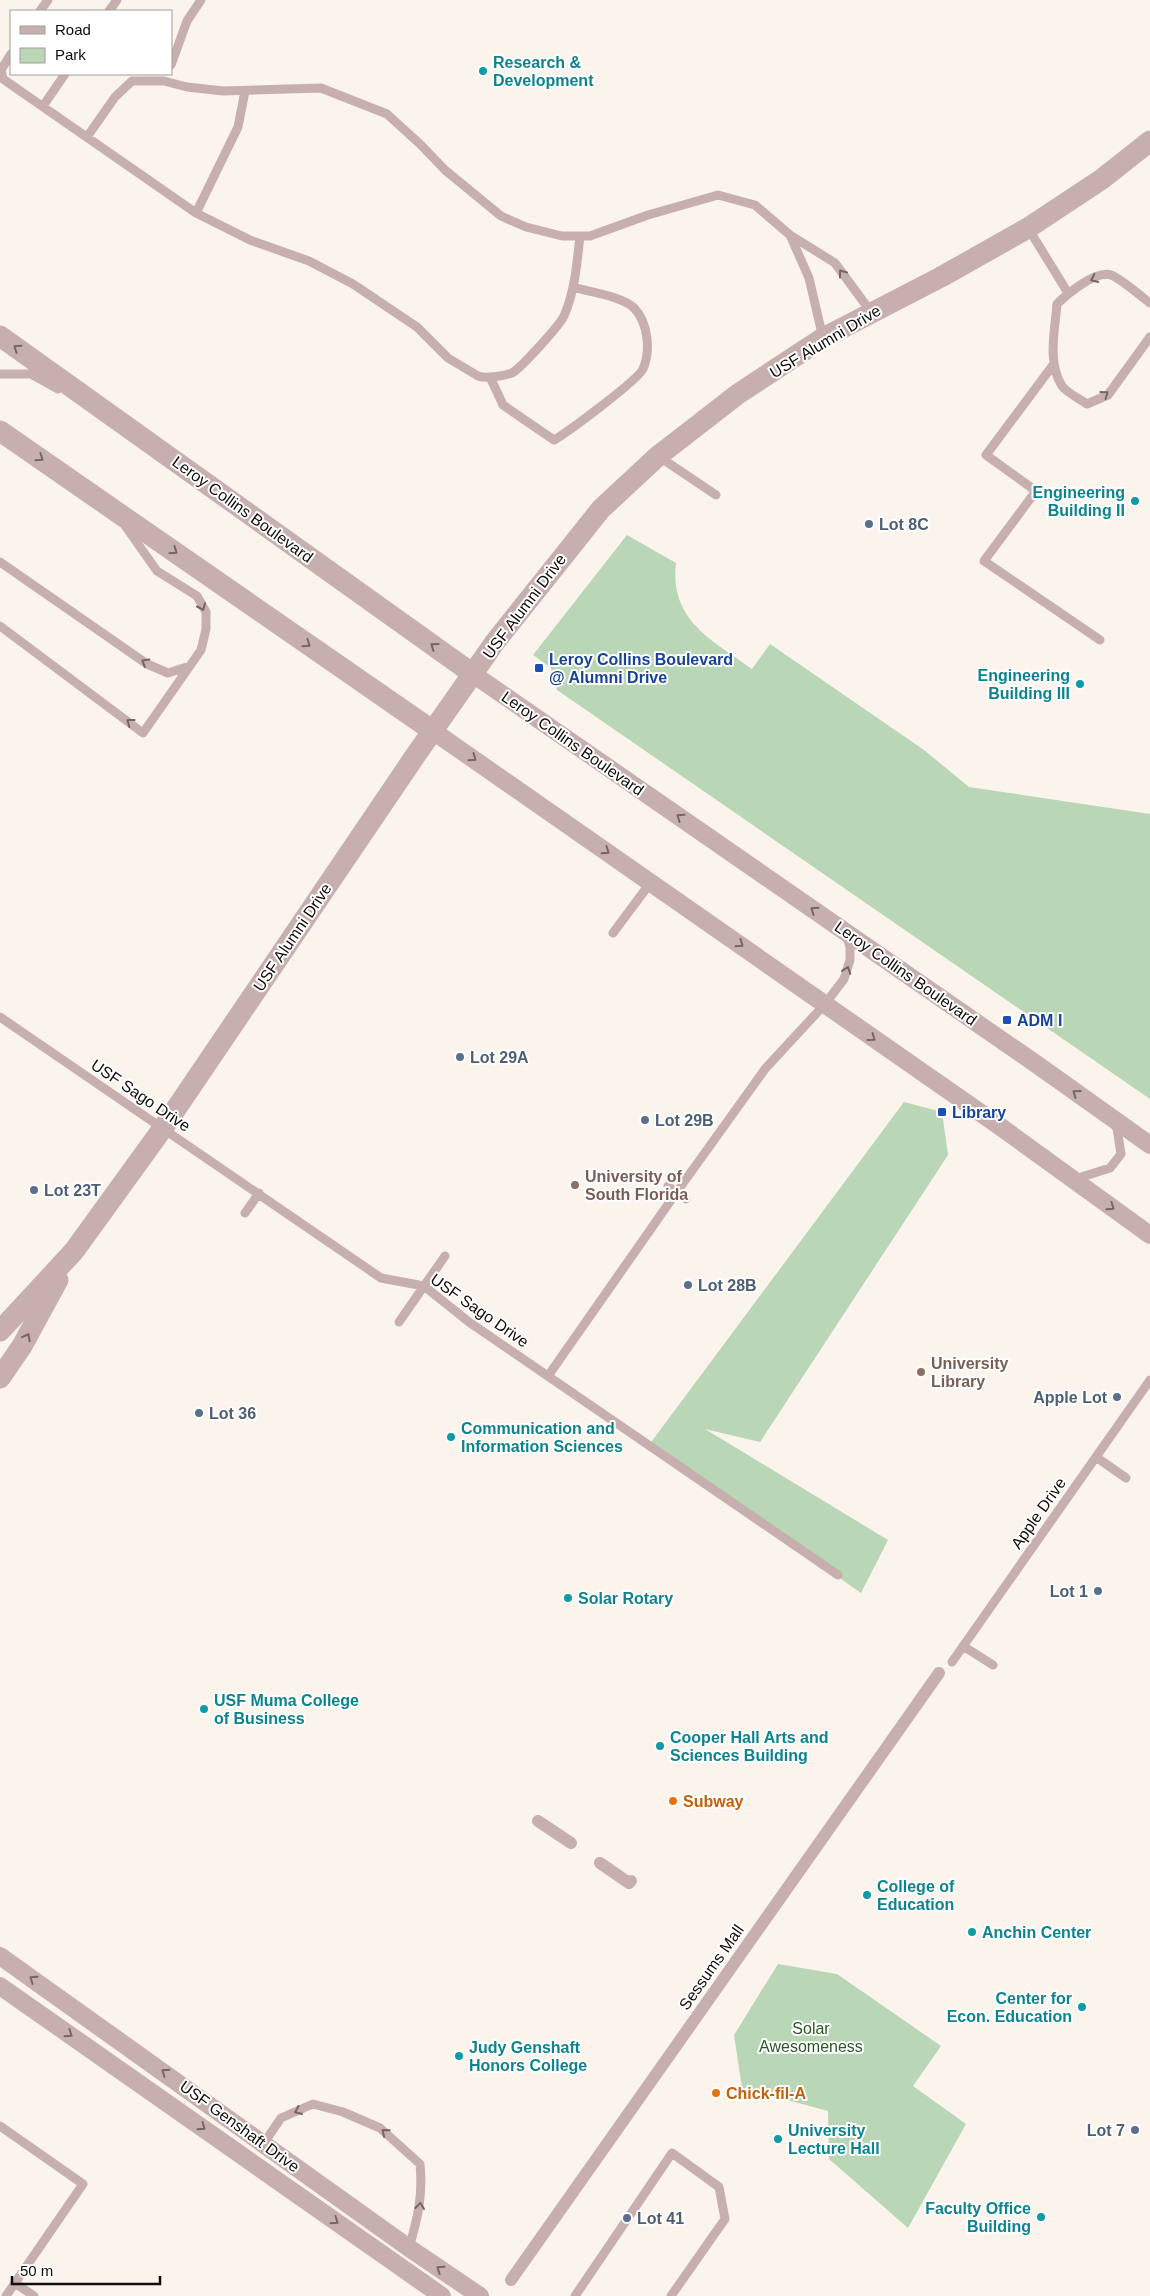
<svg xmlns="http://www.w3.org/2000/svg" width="1150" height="2296" viewBox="0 0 1150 2296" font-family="Arial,sans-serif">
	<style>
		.green { fill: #b9d6b6 }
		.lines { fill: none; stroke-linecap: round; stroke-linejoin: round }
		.service { stroke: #c8afaf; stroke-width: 9 }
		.pedestrian { stroke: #c8afaf; stroke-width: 12 }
		.minor { stroke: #c8afaf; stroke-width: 18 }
		.tertiary { stroke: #c8afaf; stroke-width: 21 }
		.oneway { stroke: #756665 }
		.culture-dot { fill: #0f9aa8; stroke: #fff; stroke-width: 2 }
		.service-dot { fill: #5c6f8a; stroke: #fff; stroke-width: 2 }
		.transit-dot { fill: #1a4fb4; stroke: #fff; stroke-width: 2 }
		.education-dot { fill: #8d6e63; stroke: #fff; stroke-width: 2 }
		.food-dot { fill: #e8710a; stroke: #fff; stroke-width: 2 }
		.labels { text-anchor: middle; stroke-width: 4; stroke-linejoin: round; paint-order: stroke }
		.culture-label { font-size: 16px; font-weight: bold; fill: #0d838f; stroke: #fff; text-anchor: start }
		.street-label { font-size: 16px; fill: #100d0b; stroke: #fff }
		.service-label { font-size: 16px; font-weight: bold; fill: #4e5e75; stroke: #fff; text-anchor: start }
		.transit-label { font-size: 16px; font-weight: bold; fill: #164399; stroke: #fff; text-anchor: start }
		.education-label { font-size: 16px; font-weight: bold; fill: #785e54; stroke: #fff; text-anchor: start }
		.food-label { font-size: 16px; font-weight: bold; fill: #c56008; stroke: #fff; text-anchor: start }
		.park-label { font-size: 16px; fill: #295825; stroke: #fff }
	</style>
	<rect width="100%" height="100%" fill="#faf4ec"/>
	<!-- green -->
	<path class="green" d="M627,535L676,563C669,620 712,640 752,669L770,644L924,750L969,787L1150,814V1099L557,690L551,668L533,655Z
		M904,1102L942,1112L948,1155L760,1442L705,1429L888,1540L861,1593L649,1445Z
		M778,1964L837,1974L941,2046L913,2086L966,2124L908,2228L829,2159L828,2111L742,2088L734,2035Z"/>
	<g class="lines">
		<!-- service -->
		<path class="service" d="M40,11L48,0
			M109,11L117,0
			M11,54L1,70L3,79L196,213
			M171,65L187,21L201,0
			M245,91L238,127L196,213L250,240L309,261L353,284L417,327L448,358L478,376C486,379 503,376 512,373C521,368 559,326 564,316C575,291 577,263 580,236
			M43,106L65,74
			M87,137L115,97L132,81H164L187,87L223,91L321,88L387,114L421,145L445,170L501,216L526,227L562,236H590L648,215L718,195L755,205L790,235L835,263L871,312
			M1028,228L1068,293
			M790,235L809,278L823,338
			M1150,303C1140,296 1122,279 1111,275C1096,270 1067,294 1057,304C1055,329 1047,363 1062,386C1067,393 1080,399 1087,404L1108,395L1150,337
			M1053,365L986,455L1036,491L984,561L1100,640
			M0,374H31L58,389
			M490,377L503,405L554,440C568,432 638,380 643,369C651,351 648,322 634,308C622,296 589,292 573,287
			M658,456L716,495
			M0,562L147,664L168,673L190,666
			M0,626L143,733L201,650L206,629V612L197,596L157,571L126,527
			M613,933L651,882
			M0,1017L381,1278L424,1286L469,1322L838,1575
			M1075,1179L1110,1168L1121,1154L1116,1122
			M686,1199L676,1193L765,1069L825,1004L844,979L850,960V947L846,934
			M245,1213L259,1193
			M399,1322L445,1256
			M548,1376L676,1193L668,1186
			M1096,1457L1126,1478
			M963,1646L993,1665
			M952,1662L1150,1380
			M0,2126L83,2184L6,2296
			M264,2143L281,2118L313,2104L343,2112L380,2128L420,2164C423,2196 418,2217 409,2248
			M15,2283L34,2296
			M575,2296L672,2153L719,2187L725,2219L671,2296"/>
		<!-- pedestrian -->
		<path class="pedestrian" d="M538,1821L571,1843
			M600,1863L629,1883L631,1881
			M511,2280L939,1673"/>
		<!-- minor -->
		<path class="minor" d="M473,674L1039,1066L1150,1145
			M433,731L998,1125L1150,1235
			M0,1956L409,2248L480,2296
			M0,1986L442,2296"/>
		<!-- tertiary -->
		<path class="tertiary" d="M0,336L473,674
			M0,431L433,731
			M0,1331L74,1251L163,1128L413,759L495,642L601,509L658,456L738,394L823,338L941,277L1028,228L1102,179L1150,141
			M0,1378L22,1346L58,1280"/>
	</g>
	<!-- one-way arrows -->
	<defs><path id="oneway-chevron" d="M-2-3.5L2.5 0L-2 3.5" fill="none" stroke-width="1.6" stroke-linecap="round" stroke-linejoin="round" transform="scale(1.25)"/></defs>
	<g class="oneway">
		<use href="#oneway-chevron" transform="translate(842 273) rotate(-126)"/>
		<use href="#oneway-chevron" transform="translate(1094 279) rotate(155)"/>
		<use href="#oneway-chevron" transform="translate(17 348) rotate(-145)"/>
		<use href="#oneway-chevron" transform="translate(1105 394) rotate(-36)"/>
		<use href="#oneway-chevron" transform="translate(40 458) rotate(34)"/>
		<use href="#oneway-chevron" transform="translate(174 551) rotate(35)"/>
		<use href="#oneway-chevron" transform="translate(202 607) rotate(66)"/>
		<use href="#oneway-chevron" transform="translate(307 644) rotate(35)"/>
		<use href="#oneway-chevron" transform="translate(434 646) rotate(-144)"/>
		<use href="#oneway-chevron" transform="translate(145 662) rotate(-149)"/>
		<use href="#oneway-chevron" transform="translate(130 722) rotate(-143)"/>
		<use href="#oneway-chevron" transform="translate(473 758) rotate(35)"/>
		<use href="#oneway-chevron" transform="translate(680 817) rotate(-145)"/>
		<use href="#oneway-chevron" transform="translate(606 851) rotate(35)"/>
		<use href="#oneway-chevron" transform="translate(814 910) rotate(-145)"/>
		<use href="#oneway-chevron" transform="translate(740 944) rotate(35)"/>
		<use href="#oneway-chevron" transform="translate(847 970) rotate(-70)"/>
		<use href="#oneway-chevron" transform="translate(872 1038) rotate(36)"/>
		<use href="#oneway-chevron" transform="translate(1076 1093) rotate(-144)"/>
		<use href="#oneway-chevron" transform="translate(1111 1207) rotate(35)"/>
		<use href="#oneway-chevron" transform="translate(27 1337) rotate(-62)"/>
		<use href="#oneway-chevron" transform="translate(33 1979) rotate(-145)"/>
		<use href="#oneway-chevron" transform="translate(69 2034) rotate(35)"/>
		<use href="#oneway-chevron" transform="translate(165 2072) rotate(-145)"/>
		<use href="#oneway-chevron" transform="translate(298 2111) rotate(156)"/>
		<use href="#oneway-chevron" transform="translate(202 2127) rotate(35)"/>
		<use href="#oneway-chevron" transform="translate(385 2132) rotate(-140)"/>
		<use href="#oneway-chevron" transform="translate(420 2206) rotate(-83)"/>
		<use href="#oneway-chevron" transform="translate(335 2221) rotate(35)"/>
		<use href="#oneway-chevron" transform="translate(440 2269) rotate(-146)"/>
	</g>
	<!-- markers -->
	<g class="culture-dot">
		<circle cx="483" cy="71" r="5"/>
		<circle cx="1135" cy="501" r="5"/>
		<circle cx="1080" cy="684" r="5"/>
		<circle cx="451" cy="1437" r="5"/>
		<circle cx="568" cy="1598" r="5"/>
		<circle cx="204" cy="1709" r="5"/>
		<circle cx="660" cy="1746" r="5"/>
		<circle cx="867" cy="1895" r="5"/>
		<circle cx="972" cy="1932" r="5"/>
		<circle cx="1082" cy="2007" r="5"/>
		<circle cx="459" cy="2056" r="5"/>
		<circle cx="778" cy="2139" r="5"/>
		<circle cx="1041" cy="2217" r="5"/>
	</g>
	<g class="service-dot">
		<circle cx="869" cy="524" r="5"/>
		<circle cx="460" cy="1057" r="5"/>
		<circle cx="645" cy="1120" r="5"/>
		<circle cx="34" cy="1190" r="5"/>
		<circle cx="688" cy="1285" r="5"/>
		<circle cx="1117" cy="1397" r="5"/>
		<circle cx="199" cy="1413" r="5"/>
		<circle cx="1098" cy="1591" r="5"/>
		<circle cx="1135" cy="2130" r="5"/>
		<circle cx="627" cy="2218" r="5"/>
	</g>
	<g class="transit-dot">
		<rect x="534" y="663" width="10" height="10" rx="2.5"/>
		<rect x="1002" y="1015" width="10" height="10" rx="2.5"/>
		<rect x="937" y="1107" width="10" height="10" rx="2.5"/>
	</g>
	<g class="education-dot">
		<circle cx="575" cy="1185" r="5"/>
		<circle cx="921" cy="1372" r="5"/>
	</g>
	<g class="food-dot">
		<circle cx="673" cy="1801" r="5"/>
		<circle cx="716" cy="2093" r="5"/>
	</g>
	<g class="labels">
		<!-- culture labels -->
		<g class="culture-label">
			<text x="493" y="68">Research &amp;<tspan x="493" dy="18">Development</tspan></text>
			<text x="1125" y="498" text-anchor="end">Engineering<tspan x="1125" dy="18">Building II</tspan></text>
			<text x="1070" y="681" text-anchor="end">Engineering<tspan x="1070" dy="18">Building III</tspan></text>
			<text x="461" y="1434">Communication and<tspan x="461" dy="18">Information Sciences</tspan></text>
			<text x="578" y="1604">Solar Rotary</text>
			<text x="214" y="1706">USF Muma College<tspan x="214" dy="18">of Business</tspan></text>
			<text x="670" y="1743">Cooper Hall Arts and<tspan x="670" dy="18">Sciences Building</tspan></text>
			<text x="877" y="1892">College of<tspan x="877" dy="18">Education</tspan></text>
			<text x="982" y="1938">Anchin Center</text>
			<text x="1072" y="2004" text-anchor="end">Center for<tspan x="1072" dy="18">Econ. Education</tspan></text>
			<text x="469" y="2053">Judy Genshaft<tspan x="469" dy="18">Honors College</tspan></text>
			<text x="788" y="2136">University<tspan x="788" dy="18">Lecture Hall</tspan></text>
			<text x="1031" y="2214" text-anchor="end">Faculty Office<tspan x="1031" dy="18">Building</tspan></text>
		</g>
		<!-- street labels -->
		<g class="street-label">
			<text transform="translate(825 341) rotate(-31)" y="6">USF Alumni Drive</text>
			<text transform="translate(243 509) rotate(36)" y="6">Leroy Collins Boulevard</text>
			<text transform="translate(524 606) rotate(-53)" y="6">USF Alumni Drive</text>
			<text transform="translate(573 743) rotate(35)" y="6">Leroy Collins Boulevard</text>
			<text transform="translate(292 937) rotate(-56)" y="6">USF Alumni Drive</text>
			<text transform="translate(906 973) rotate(35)" y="6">Leroy Collins Boulevard</text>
			<text transform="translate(141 1095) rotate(34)" y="6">USF Sago Drive</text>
			<text transform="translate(480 1310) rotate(35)" y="6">USF Sago Drive</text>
			<text transform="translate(1038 1513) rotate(-55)" y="6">Apple Drive</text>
			<text transform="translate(711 1967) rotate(-55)" y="6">Sessums Mall</text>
			<text transform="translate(240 2126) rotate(36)" y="6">USF Genshaft Drive</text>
		</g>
		<!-- service labels -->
		<g class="service-label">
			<text x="879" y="530">Lot 8C</text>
			<text x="470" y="1063">Lot 29A</text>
			<text x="655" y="1126">Lot 29B</text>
			<text x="44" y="1196">Lot 23T</text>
			<text x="698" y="1291">Lot 28B</text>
			<text x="1107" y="1403" text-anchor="end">Apple Lot</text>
			<text x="209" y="1419">Lot 36</text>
			<text x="1088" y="1597" text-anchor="end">Lot 1</text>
			<text x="1125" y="2136" text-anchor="end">Lot 7</text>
			<text x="637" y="2224">Lot 41</text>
		</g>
		<!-- transit labels -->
		<g class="transit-label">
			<text x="549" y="665">Leroy Collins Boulevard<tspan x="549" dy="18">@ Alumni Drive</tspan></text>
			<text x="1017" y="1026">ADM I</text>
			<text x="952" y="1118">Library</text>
		</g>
		<!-- education labels -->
		<g class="education-label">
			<text x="585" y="1182">University of<tspan x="585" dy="18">South Florida</tspan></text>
			<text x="931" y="1369">University<tspan x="931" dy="18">Library</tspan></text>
		</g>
		<!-- food labels -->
		<g class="food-label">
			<text x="683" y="1807">Subway</text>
			<text x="726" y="2099">Chick-fil-A</text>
		</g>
		<!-- park labels -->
		<g class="park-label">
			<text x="811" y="2034">Solar<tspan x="811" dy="18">Awesomeness</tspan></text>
		</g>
	</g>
	<!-- legend -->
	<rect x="10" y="10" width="162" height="65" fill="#ffffff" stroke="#9f9e9d"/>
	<rect x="20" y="26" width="25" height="8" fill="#c8afaf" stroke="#9f9e9d"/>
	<text x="55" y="35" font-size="15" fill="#100d0b">Road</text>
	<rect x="20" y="48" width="25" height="15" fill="#b9d6b6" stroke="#9f9e9d"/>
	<text x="55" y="60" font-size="15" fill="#100d0b">Park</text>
	<!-- scale -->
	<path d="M12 2276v8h148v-8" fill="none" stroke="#100d0b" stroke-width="2.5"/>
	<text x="20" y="2276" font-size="15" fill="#100d0b" stroke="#ffffff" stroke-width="4" paint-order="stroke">50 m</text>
</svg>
